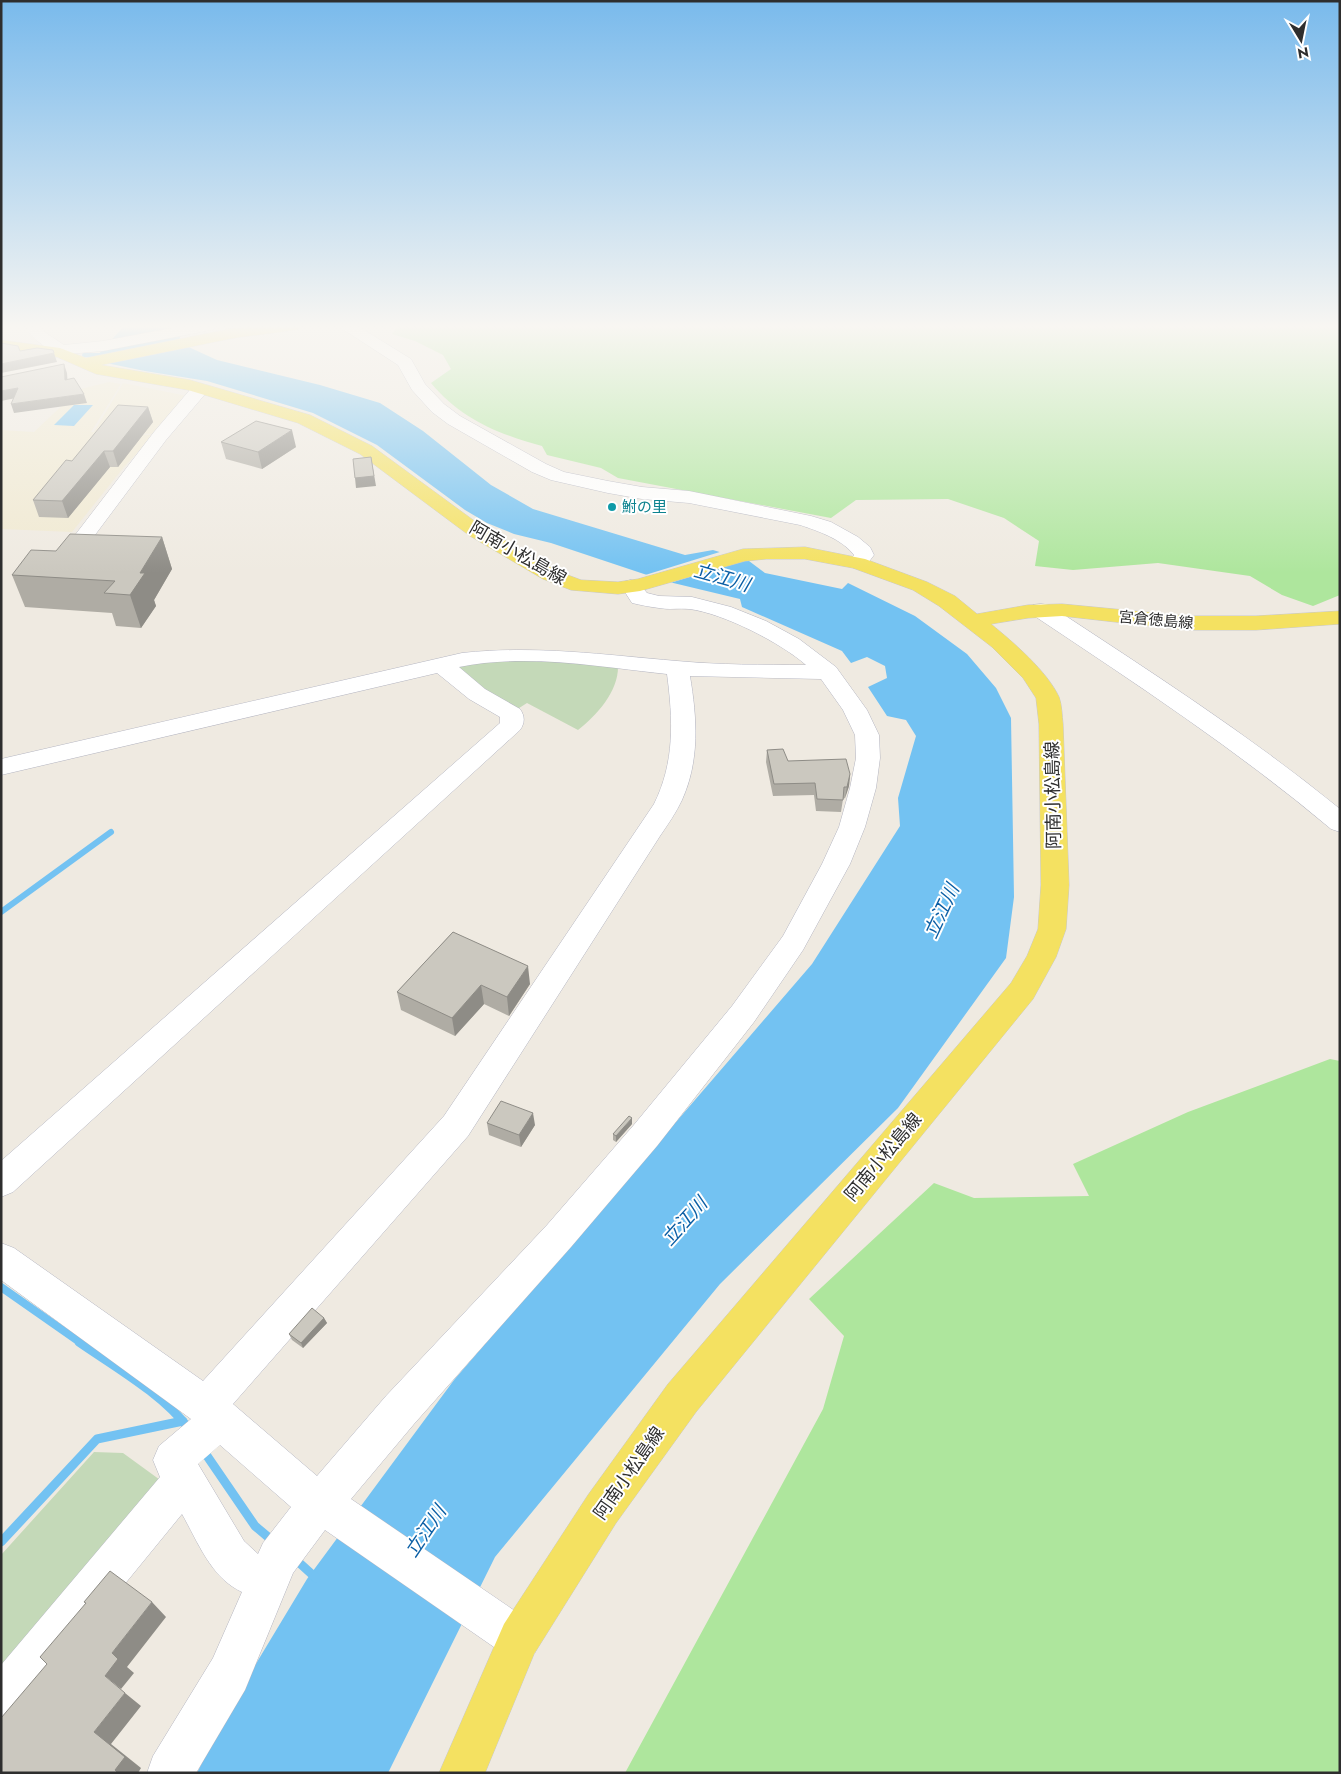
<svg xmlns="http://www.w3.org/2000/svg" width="1341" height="1774" viewBox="0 0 1341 1774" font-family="Jost,'Noto Sans JP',sans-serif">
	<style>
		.education { fill: #f0e9d1 }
		.green { fill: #aee69d }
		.cemetery { fill: #c4d9b8 }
		.water { fill: #73c2f2 }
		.pier { fill: #efeae1 }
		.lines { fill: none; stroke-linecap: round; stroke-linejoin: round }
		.stream-far3 { stroke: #73c2f2; stroke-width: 4 }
		.stream-far2 { stroke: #73c2f2; stroke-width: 6 }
		.stream-far1 { stroke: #73c2f2; stroke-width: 8 }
		.stream { stroke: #73c2f2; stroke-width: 9 }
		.minor-casing { stroke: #b4b5c1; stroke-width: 1 }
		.major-casing { stroke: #c9c9c9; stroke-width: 1 }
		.minor { fill: #fff; fill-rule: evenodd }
		.major { fill: #f4e161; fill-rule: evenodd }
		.wall { fill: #afaca4 }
		.shaded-wall { fill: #8e8c86 }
		.building { fill: #cbc8bf; stroke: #8e8c86 }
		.culture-dot { fill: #0f9aa8; stroke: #fff; stroke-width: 2 }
		.labels { text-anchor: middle; stroke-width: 4; stroke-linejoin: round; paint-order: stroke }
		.far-culture-label { font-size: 15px; fill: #0d838f; stroke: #fff; text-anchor: start }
		.far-street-label { font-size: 15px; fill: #2e2e2e; stroke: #fff }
		.street-label { font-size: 18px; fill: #2e2e2e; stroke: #fff }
		.water-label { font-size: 19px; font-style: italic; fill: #0b5fa5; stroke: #fff }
	</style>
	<rect width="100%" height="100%" fill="#efeae1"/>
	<!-- education -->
	<path class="education" d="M109,382L121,384L91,432L154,435L124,467L72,532L1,529V430L34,432L67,401L60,394Z
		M123,383L187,396L155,434L94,432Z"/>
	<!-- green -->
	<path class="green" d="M399,325H1340V595L1313,606L1282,595L1250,576L1158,563L1073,570L1035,566L1039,541L1004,518L948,499L856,500L831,518L618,478L601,468L547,455L542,446C498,434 461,419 431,383L451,369L443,355L415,341L392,334Z
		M1330,1059L1340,1061V1773H625L823,1409L844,1336L809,1299L934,1183L974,1198L1089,1196L1073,1164L1188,1112Z"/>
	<!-- cemetery -->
	<path class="cemetery" d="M501,658L618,665C619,691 597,715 578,730L527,703L516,710L484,692L454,666Z
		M94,1452L123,1453L167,1485L1,1683V1555Z"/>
	<!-- water -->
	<path class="water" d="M125,325H176L182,344L217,360L320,385L380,403L423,431L491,485L533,509L685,555L713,550L749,561L765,573L842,589L848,583L915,616L967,654L996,688L1011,718L1014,897L1006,958L898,1108L720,1284L495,1557L388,1773H197L225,1715L307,1579L454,1380L812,964L900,826L898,798L916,736L906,720L887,716L868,687L887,678L885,666L867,657L851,663L842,651L742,607L740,599L665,581L551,543L514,534L487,523L465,510L377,445L313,413L207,381L145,371L111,364L96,357Z
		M74,405H93L74,426L54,425Z"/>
	<!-- pier -->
	<path class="pier" d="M723,551L750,558L667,584L642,576Z"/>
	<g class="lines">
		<!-- stream-far3 -->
		<path class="stream-far3" d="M84,355H106"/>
		<!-- stream-far2 -->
		<path class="stream-far2" d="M1,912L111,832"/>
		<!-- stream-far1 -->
		<path class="stream-far1" d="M1,1287L81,1343"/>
		<!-- stream -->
		<path class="stream" d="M79,1342C115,1367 163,1394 189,1429
			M203,1450L255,1526L274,1542
			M1,1542L97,1439L183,1421
			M294,1558L316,1578"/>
		<defs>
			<path id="minor" d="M25,325H40L43,331L64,345L103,341L189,325H219L216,328L211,330L103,351L67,354L60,358L54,356C46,344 31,341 25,325Z
				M339,325H356L411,359L425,384L444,404L460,416L546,464L564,472L608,481L642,487L689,491L811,516L831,522L858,537L870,547L874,555L865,567L858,569L851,567L848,563L854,555C842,539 818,531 800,525L689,503L642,499L608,493L551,480L532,472L448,424L432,412L412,390L398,365L341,328Z
				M200,384L206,385L208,389L206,393L166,440L83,551L76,553L69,551L66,547L69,543L154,432L194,385Z
				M631,580L638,582L647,593L659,596L692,597L731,607L766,621L799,639L836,667L867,710L879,735L880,758L876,788L865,827L850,864L803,950L754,1022L657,1146L571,1247L414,1424L351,1499L534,1624L541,1639L534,1654L519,1661L504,1654L325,1530L293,1573L245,1690L196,1773H147L153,1756L213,1658L242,1592C211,1578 198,1542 182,1514L17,1716L1,1722V1665L160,1477L153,1460L159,1446L191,1419L1,1280V1243L14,1248L203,1381L444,1116L654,804C675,762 673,719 667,674C600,667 526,653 459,667L485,689L520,709C525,716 525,723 520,730L13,1192L1,1197V1161L500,723V717L469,699L437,673L1,775V759L462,653C535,645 605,655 677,661C720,665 763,665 806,665C781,643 723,613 689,609C679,608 669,610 659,608C650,607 641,605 632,603L621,586L624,582ZM690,676L821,679L843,710L855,735L856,758L850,788L839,827L822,864L783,936L732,1006L633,1126L547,1225L386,1396L317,1476L233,1404L468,1136L660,836C668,824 676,813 682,800C700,760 697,718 690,676ZM220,1445L291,1507L263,1543L258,1554L244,1541L198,1464Z
				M1041,604L1049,605C1148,670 1248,734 1340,809V832L1331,829C1237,750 1135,683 1033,615L1030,610L1033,605Z"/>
			<path id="major" d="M262,325H303L300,328L295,330L234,338L101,365L190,380L310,415L372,446L484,528L557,571L581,580L618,582L638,579L743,549L805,547L865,559L927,582L955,596L977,614L1028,605L1062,604L1187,616H1256L1340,611V624L1256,630H1187L1062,616L1028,618L991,624C1013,642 1047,671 1059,697C1062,705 1062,716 1063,724L1069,885L1066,929L1056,957L1033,999L696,1412L616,1523L534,1654L485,1773H439L504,1624L588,1495L668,1384L1011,983L1027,956L1038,929L1041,885L1039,724L1036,698L1023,678L992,647L939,606L913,590L853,568L805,559H766L745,561L640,591L618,594L571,590L543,579L470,536L360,454L298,423L188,390L96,374L57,357L1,350V340L60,348L86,358L234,328Z"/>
		</defs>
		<!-- minor casing -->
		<use href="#minor" class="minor-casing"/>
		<!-- major casing -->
		<use href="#major" class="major-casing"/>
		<!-- minor -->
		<use href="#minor" class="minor"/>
		<!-- major -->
		<use href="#major" class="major"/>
	</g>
	<!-- wall -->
	<path class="wall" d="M148,407L153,422L118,467H110L68,518L39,517L33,500Z
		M221,442L296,447L262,469L226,459Z
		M162,537L172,569L154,600L156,606L141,628L116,626L112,613L25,607L12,575L56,551Z
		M767,750L788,761L850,774L849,786L845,798L843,799L841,812L816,811L814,795L773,796L766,762Z
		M453,932L530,984L509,1016L484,1004L455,1036L401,1010L397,992Z
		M487,1123L535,1125L521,1147L489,1135Z
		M632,1124L616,1142L613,1140V1134Z
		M324,1318L327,1323L303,1348L292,1340L289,1334Z"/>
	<!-- shaded-wall -->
	<path class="shaded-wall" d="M54,353L57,362L1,373V364Z
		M64,364L67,373L68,388L65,380Z
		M18,388L21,397L1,401V391Z
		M84,394L87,403L14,413L11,404Z
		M148,407L153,422L118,467L113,451Z
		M292,430L296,447L262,469L258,452Z
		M104,451L110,467L68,518L62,501Z
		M371,457L376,486L356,488L355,478Z
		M162,537L172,569L154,600L156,606L141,628L130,595L140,573Z
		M850,774L849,786L845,798L847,787Z
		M528,966L530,984L509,1016L507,997Z
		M481,985L484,1004L455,1036L452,1018Z
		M533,1113L535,1125L521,1147L519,1135Z
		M632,1118V1124L616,1142V1136Z
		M324,1318L327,1323L303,1348L301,1343Z
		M152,1602L166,1617L127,1667L134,1673L121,1689L105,1676L112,1653Z
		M125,1693L141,1706L111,1744L141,1768L138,1773H118L115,1770L94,1732Z"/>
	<!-- building -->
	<path class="building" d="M1,343L18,346L20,351L37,348L53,350L54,353L1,364Z
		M64,364L65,380L74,378L84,394L11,404L18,388L1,391V377Z
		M118,405L148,407L113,451H104L62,501L33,500L66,460L72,461Z
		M256,421L292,430L258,452L221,442Z
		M371,457L374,476L355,478L353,459Z
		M70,534L162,537L140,573H145L130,595L104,593L115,581L12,575L31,550L56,551Z
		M783,749L788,761L846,759L850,774L847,787H844L843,800L817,799L815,783L774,784L767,750Z
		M453,932L528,966L507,997L481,985L452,1018L397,992Z
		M501,1101L533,1113L519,1135L487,1123Z
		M629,1116L632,1118L616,1136L613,1134Z
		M312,1308L324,1318L301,1343L289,1334Z
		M110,1571L152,1602L112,1653L118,1659L105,1676L125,1693L94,1732L125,1757L115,1770L118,1773H1V1718L47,1664L40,1657L86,1603L84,1602Z"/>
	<!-- sky -->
	<linearGradient id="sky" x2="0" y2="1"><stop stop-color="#79baec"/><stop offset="0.57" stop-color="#f8f6f2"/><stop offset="1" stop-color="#f8f6f2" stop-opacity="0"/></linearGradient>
	<rect width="1341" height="573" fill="url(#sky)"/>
	<!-- markers -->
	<circle class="culture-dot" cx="612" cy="507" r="5"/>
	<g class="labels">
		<!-- far-culture labels -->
		<g class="far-culture-label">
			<text x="622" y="512">鮒の里</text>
		</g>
		<!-- far-street labels -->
		<g class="far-street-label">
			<text transform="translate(1156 620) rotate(5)" y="5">宮倉徳島線</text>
		</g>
		<!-- street labels -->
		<g class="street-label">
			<text transform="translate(518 553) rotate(30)" y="6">阿南小松島線</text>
			<text transform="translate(1053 795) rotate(-91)" y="6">阿南小松島線</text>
			<text transform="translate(883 1157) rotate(-50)" y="6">阿南小松島線</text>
			<text transform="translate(629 1473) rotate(-55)" y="6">阿南小松島線</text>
		</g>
		<!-- water labels -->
		<g class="water-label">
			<text transform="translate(722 577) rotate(16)" y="7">立江川</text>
			<text transform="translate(941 911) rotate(-65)" y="7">立江川</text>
			<text transform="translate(684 1221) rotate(-48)" y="7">立江川</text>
			<text transform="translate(425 1531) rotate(-56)" y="7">立江川</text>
		</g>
	</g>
	<!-- border -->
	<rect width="1341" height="1774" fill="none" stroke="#2e2e2e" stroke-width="5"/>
	<!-- north arrow -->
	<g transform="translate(1301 40) rotate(170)" stroke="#ffffff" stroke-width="4" paint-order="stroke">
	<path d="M0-4L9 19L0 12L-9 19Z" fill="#2e2e2e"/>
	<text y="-8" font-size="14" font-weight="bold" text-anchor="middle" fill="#2e2e2e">N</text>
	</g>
</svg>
